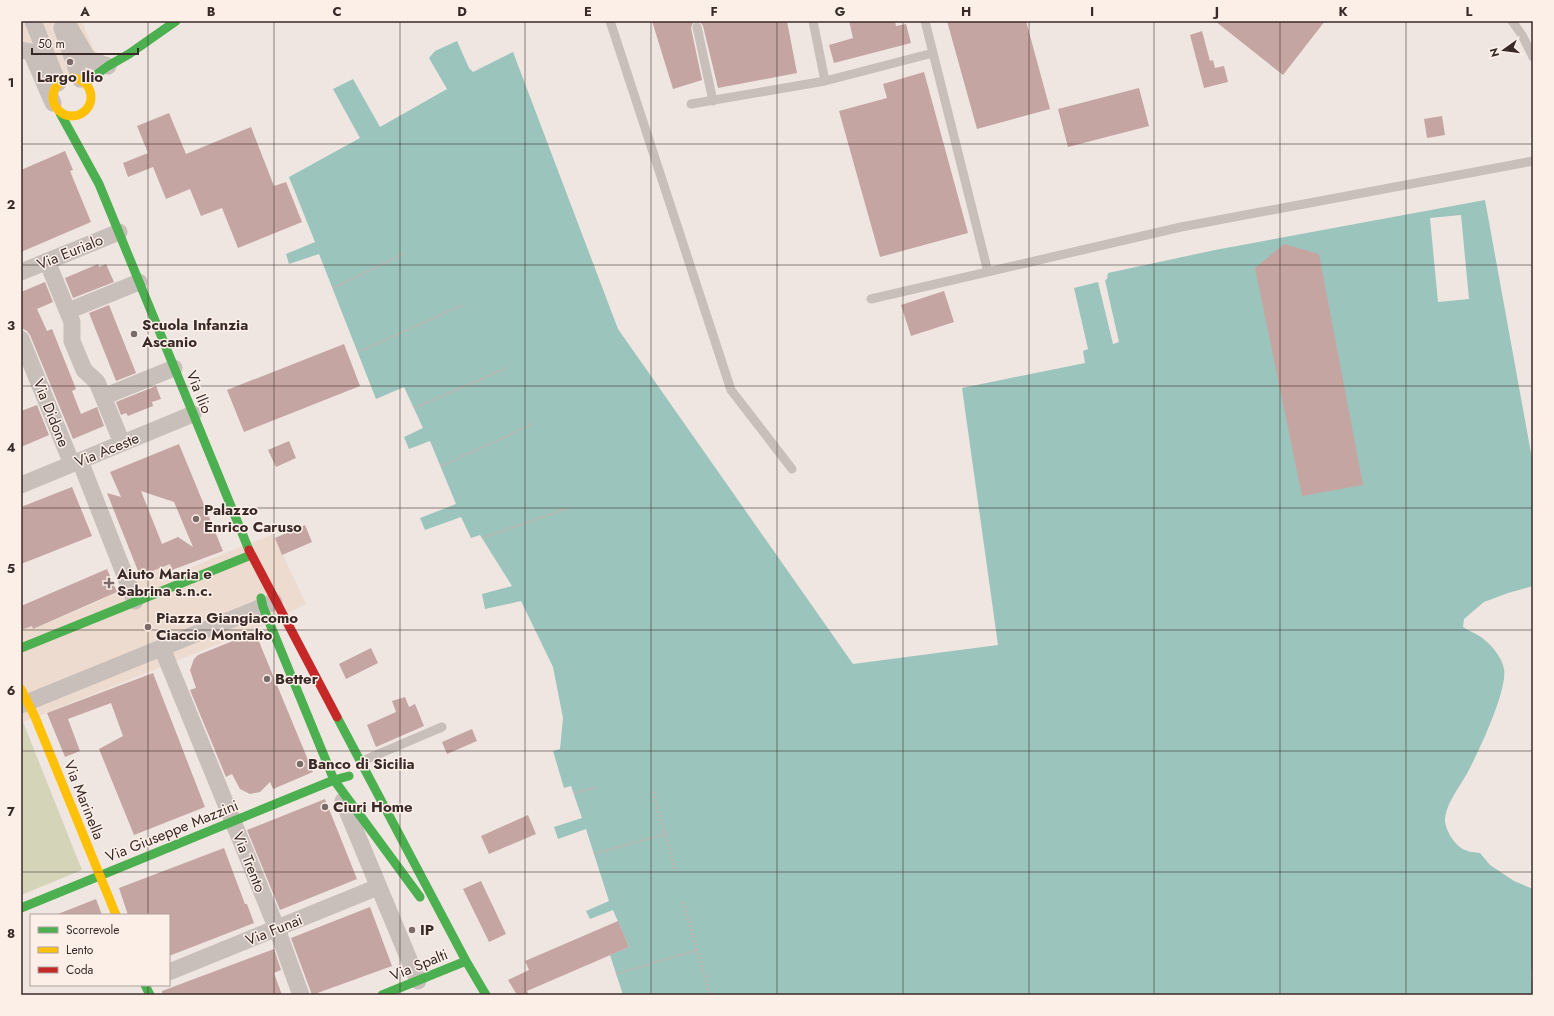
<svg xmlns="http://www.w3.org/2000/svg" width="1554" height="1016" viewBox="0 0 1554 1016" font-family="Jost,sans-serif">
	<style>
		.green { fill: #d4d4b9 }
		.plaza { fill: #eedbcf }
		.water { fill: #9bc4bd }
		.pier { fill: #efe6e1 }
		.building { fill: #c5a5a1; fill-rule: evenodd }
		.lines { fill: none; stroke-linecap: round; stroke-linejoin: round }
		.path { stroke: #c1b6b2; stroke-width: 2.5; stroke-dasharray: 2 2; stroke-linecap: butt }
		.lane { stroke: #c8beba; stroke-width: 9 }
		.street { stroke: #c8beba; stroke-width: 17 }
		.fast { stroke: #4caf50; stroke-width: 9 }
		.slow { stroke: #ffc107; stroke-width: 9 }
		.jam { stroke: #c62828; stroke-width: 9 }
		.grid { fill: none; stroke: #392a27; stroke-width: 1; stroke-opacity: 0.55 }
		.poi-dot { fill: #796c68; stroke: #fcefe8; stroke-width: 1.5 }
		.labels { text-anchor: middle; stroke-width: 3; stroke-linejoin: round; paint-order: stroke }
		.poi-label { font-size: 15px; font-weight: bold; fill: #392a27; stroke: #fcefe8; text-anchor: start }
		.street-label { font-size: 15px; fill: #392a27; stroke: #fcefe8 }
		.neatline { fill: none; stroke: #392a27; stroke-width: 1.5 }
		.grid-label { font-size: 13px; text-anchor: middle; font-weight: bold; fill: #392a27 }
	</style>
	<rect width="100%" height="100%" fill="#efe6e1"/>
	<!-- green -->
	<path class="green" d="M23,722L82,870L21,895V723Z"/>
	<!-- plaza -->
	<path class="plaza" d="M21,21H82L93,48L108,66L62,81L21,50Z
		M273,534L306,604L254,630L21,723V630L32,626L34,629L104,599V598L117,592L140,576L170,564L174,574Z"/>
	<!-- water -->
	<path class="water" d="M457,41L469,68L473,72L513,52L618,329L853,664L998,645L962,388L1085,363L1083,351L1088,349L1074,288L1098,282L1113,344L1119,342L1105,280L1107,279L1108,273L1215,250L1485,200L1533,464V586L1508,593L1484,602L1464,619L1463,627C1469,631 1475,633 1481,637C1491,644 1502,657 1504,669C1508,690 1477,756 1465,777C1458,789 1445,806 1445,821C1446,831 1455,846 1465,850C1469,852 1475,852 1480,853L1490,865L1514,881L1533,889V963L1531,973L1533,995H623L610,955L629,947L613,910L590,919L586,911L609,901L586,829L558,839L554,827L582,818L571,786L564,788L553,751L560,749L563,718L553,667L521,601L485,609L482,594L512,586L480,535L471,538L461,517L425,530L420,518L456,504L430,441L409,449L404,437L423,428L404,387L376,399L319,254L289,264L286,254L315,242L289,177L360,138L333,89L353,79L380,127L447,89L429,58L435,51Z"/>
	<!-- pier -->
	<path class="pier" d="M1461,215L1469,299L1438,302L1430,218Z"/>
	<!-- building -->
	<path class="building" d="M652,21H787L797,73L718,88L703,26L701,23L696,21L693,23L691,28L702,80L673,89Z
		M849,21H895L896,26L906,24L911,43L834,63L829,45L853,38Z
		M947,21H1026L1050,109L977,129Z
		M1215,21H1325L1283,75Z
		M1202,31L1210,61L1213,60L1215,68L1224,66L1228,82L1204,88L1190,35Z
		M924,72L968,233L880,257L839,111L887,98L883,84Z
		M1139,88L1149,126L1068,147L1058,109Z
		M169,113L186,154L251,127L274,186L286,182L302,222L238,248L222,208L201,216L190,189L166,199L153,167L128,177L123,163L148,153L137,126Z
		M1442,116L1445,135L1427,138L1424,119Z
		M65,151L73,170L70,171L91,222L21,252V170Z
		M1284,244L1319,254L1363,485L1302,496L1255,268Z
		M98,264L99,267L106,264L114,282L73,298L65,278Z
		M45,282L53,302L37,309L47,331L52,329L76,389L72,391L81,414L97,407L104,426L73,439L30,335L27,331L21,328V292Z
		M944,291L954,322L911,336L901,305Z
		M109,305L136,373L116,381L89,313Z
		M344,344L360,386L244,432L227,390Z
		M156,386L161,399L152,402L153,406L128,416L126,413L121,415L116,402Z
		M37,405L49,435L21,447V411Z
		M289,441L296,458L276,467L268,450Z
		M179,444L223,551L172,570L170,564L140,576L107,493L121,497L110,472ZM141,491L174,502L193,547L178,537L162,544Z
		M72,487L92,536L21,564V507Z
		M305,525L312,542L282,555L275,538Z
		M107,569L117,592L33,629L32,626L21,630V606Z
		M255,632L313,772L273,789L270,782L260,792L250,794L240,789L232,774L226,777L190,690L196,688L190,670L194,659L198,655Z
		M371,648L378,663L346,679L339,664Z
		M153,673L205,807L134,835L99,749L123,736L111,703L68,719L80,751L65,757L47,713Z
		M405,697L409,707L415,704L424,726L376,747L367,725L396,712L392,701Z
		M472,729L477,741L447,754L442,742Z
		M325,799L357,879L280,910L247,830Z
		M528,815L536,834L489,854L481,836Z
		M224,848L245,904H247L254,923L169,956V915H128L119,888Z
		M481,881L506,934L489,942L463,889Z
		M96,899L102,915H58V914Z
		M370,907L392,966L312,995L291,938Z
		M618,921L629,947L527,991L529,995H517L508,980L529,970L525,961Z
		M274,949L281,970L274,973L282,995H162V991Z"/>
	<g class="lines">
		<!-- path -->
		<path class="path" d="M333,288L406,253
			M358,352L463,305
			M414,408L507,368
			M441,466L533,424
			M482,538L569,508
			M653,792L665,834
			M574,793L597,787
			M594,854L665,834L675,869
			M683,902L697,950
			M616,974L697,950L710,994"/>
		<!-- lane -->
		<path class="lane" d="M610,21L731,390L792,469
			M813,21L825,81
			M925,21L988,272
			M1512,21L1522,35L1533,57
			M697,27L713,101
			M691,104L825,81L933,53
			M871,299L1181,227L1533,161
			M360,762L442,727"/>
		<!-- street -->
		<path class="street" d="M33,21L58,83
			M66,21L88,59L108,66
			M62,28L80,79
			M21,50L31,52L53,103
			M47,261L72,322V341L84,370L97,382L122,443
			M21,272L119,232
			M68,311L139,282
			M21,339L72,464
			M103,397L174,368
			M80,461L135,601
			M21,485L193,414
			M162,648L277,929L301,995
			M21,705L274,602
			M343,801L418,981
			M169,972L378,887"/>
		<!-- fast -->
		<path class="fast" d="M85,83L108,66L129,54L176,21
			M60,113L99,184L249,550
			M261,598L263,607L334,780L420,897
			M21,648L251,555
			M337,717L466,961L486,995
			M21,908L334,780L349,776
			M145,985L150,995
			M382,995L466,961"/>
		<!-- slow -->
		<path class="slow" d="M53 97a19 19 0 1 1 38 0a19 19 0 1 1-38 0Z
			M21,689L35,717L116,915"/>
		<!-- jam -->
		<path class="jam" d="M249,550L337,717"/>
	</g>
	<!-- grid -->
	<path class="grid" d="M148,21V915M274,21V995M400,21V995M525,21V995M651,21V995M777,21V995M903,21V995M1029,21V995M1154,21V995M1280,21V995M1406,21V995M21,144H1533M21,265H1533M21,386H1533M21,508H1533M21,630H1533M21,751H1533M21,872H1533M148,985V995"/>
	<!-- markers -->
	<g class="poi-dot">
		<circle cx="70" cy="62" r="4"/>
		<circle cx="134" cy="334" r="4"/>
		<circle cx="196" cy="519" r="4"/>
		<path d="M107 577h4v4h4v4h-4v4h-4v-4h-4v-4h4z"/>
		<circle cx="148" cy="627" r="4"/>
		<circle cx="267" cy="679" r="4"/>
		<circle cx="300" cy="764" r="4"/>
		<circle cx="325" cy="807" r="4"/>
		<circle cx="412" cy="930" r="4"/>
	</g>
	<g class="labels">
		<!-- poi labels -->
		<g class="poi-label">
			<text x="70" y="82" text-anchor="middle">Largo Ilio</text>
			<text x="142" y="330">Scuola Infanzia<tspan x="142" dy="17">Ascanio</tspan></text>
			<text x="204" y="515">Palazzo<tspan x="204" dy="17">Enrico Caruso</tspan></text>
			<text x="117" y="579">Aiuto Maria e<tspan x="117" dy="17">Sabrina s.n.c.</tspan></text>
			<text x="156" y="623">Piazza Giangiacomo<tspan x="156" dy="17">Ciaccio Montalto</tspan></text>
			<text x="275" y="684">Better</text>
			<text x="308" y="769">Banco di Sicilia</text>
			<text x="333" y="812">Ciuri Home</text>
			<text x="420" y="935">IP</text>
		</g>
		<!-- street labels -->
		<g class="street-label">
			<text transform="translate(70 252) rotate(-22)" y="5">Via Eurialo</text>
			<text transform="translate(199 392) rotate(68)" y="5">Via Ilio</text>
			<text transform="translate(51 413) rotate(68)" y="5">Via Didone</text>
			<text transform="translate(107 450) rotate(-22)" y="5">Via Aceste</text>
			<text transform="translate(84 800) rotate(68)" y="5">Via Marinella</text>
			<text transform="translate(172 831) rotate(-22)" y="5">Via Giuseppe Mazzini</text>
			<text transform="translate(249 862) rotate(68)" y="5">Via Trento</text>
			<text transform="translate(274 930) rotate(-22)" y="5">Via Funai</text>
			<text transform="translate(419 965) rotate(-22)" y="5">Via Spalti</text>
		</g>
	</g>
	<!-- border -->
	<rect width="1554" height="1016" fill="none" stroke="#fcefe8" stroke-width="44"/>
	<!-- legend -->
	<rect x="30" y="914" width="140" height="72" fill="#fcefe8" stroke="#aea09b"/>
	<rect x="38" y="927" width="20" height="6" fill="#4caf50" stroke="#aea09b"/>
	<text x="66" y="934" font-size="12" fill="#392a27">Scorrevole</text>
	<rect x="38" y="947" width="20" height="6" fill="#ffc107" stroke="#aea09b"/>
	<text x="66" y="954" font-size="12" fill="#392a27">Lento</text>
	<rect x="38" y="967" width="20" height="6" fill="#c62828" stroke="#aea09b"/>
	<text x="66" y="974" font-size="12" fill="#392a27">Coda</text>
	<!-- north arrow -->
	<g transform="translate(1504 50) rotate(256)" stroke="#fcefe8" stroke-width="3" paint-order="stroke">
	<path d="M0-3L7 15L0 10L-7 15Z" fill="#392a27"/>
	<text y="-6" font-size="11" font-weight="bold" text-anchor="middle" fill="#392a27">N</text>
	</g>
	<!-- scale -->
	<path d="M32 48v6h106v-6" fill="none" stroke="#392a27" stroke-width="2"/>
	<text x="38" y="48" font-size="12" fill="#392a27" stroke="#fcefe8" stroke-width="3" paint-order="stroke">50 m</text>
	<rect x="22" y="22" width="1510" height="972" class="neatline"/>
	<g class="grid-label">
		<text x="85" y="16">A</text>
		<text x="211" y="16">B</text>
		<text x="337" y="16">C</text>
		<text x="462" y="16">D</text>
		<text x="588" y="16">E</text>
		<text x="714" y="16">F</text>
		<text x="840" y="16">G</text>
		<text x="966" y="16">H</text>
		<text x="1092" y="16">I</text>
		<text x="1217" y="16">J</text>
		<text x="1343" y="16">K</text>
		<text x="1469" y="16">L</text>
		<text x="11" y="87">1</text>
		<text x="11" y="209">2</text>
		<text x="11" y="330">3</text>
		<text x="11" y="452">4</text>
		<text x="11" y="573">5</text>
		<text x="11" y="695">6</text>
		<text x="11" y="816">7</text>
		<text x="11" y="938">8</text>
	</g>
</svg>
